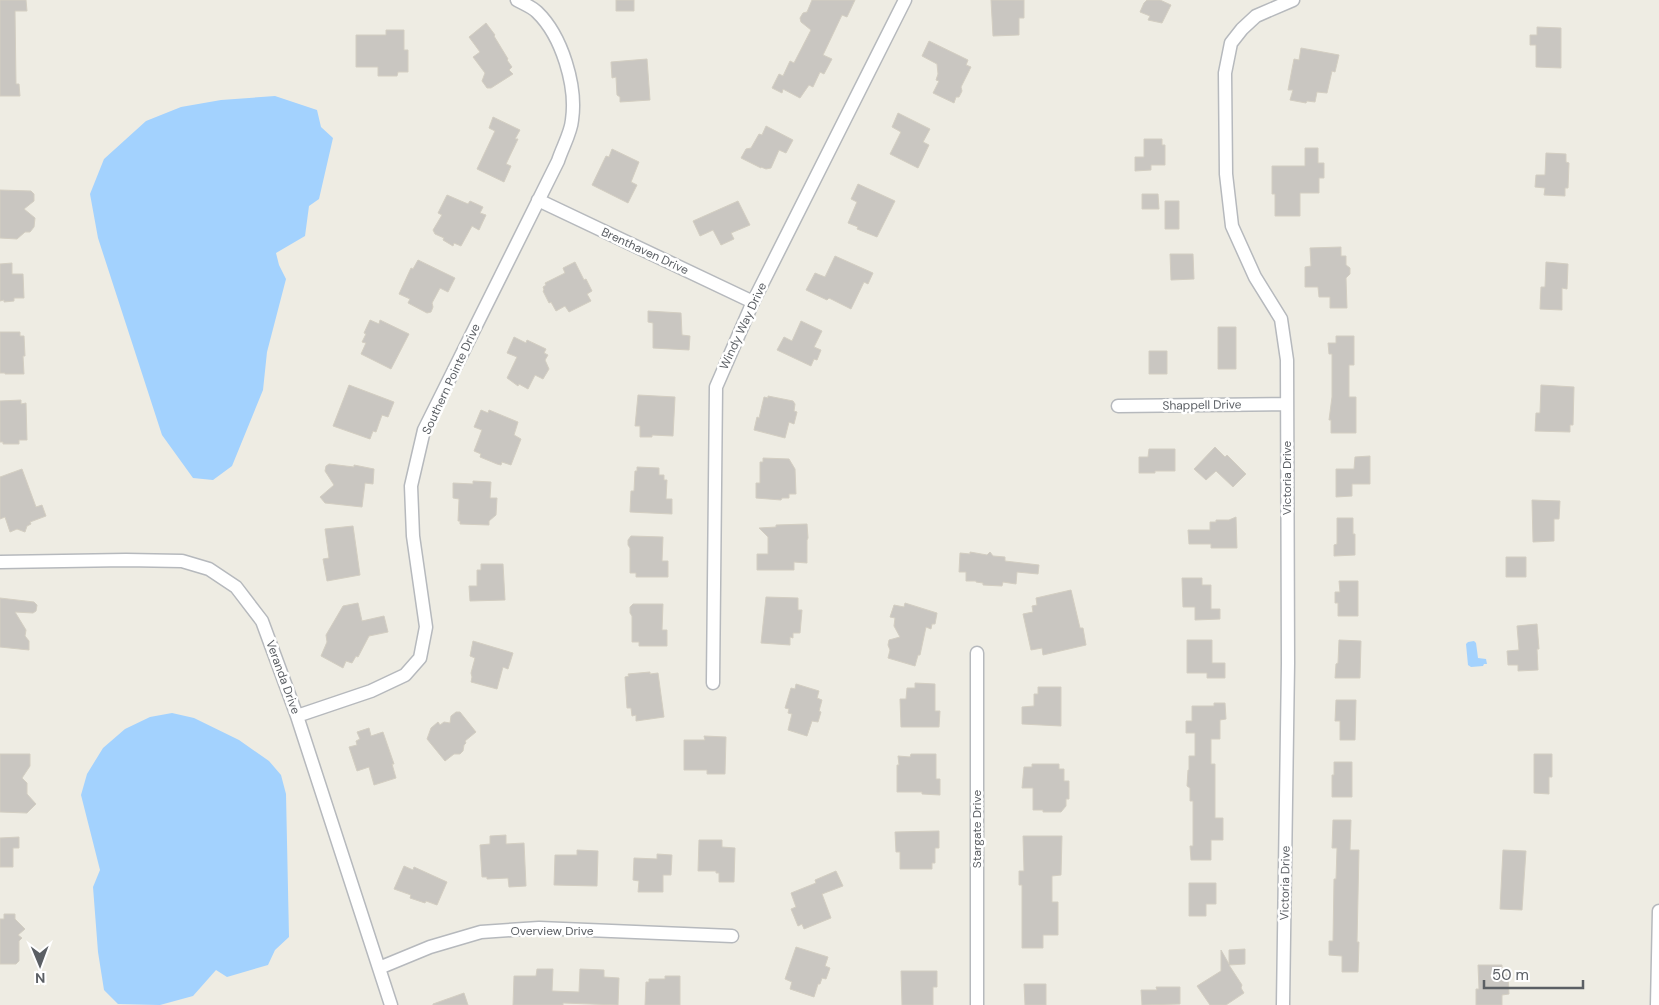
<svg xmlns="http://www.w3.org/2000/svg" width="1659" height="1005" viewBox="0 0 1659 1005" font-family="'DM Sans',sans-serif">
	<style>
		.water { fill: #a3d2fe }
		.building { fill: #c9c6c1; stroke: #d3cec2 }
		.lines { fill: none; stroke-linecap: round; stroke-linejoin: round }
		.minor-casing { stroke: #b6b9bd; stroke-width: 15 }
		.minor { stroke: #fff; stroke-width: 12 }
		.labels { text-anchor: middle; stroke-width: 5; stroke-linejoin: round; paint-order: stroke }
		.street-label { font-size: 12px; fill: #5b5f64; stroke: #fff }
	</style>
	<rect width="100%" height="100%" fill="#eeece3"/>
	<!-- water -->
	<path class="water" d="M275,96L317,110L321,127L333,138L319,199L309,206L305,236L276,253L279,265L286,279L267,352L263,390L232,466L213,480L193,478L162,435L98,238L90,194L104,159L146,121L181,107L221,100Z
		M1474,641L1476,643L1478,658L1486,659L1487,664H1484L1483,666L1471,667L1468,665L1466,644L1468,642Z
		M172,713L194,718L239,740L269,761L281,775L286,794L289,937L275,950L268,965L227,977L216,970L193,996L160,1005L118,1004L104,990L98,952L93,887L100,870L81,795L87,774L103,748L125,729L150,717Z"/>
	<!-- building -->
	<path class="building" d="M0,0H26L27,11H15L16,84H19L20,96H0Z
		M616,0H634V11H616Z
		M812,0H855L847,17L842,15L823,55L832,59L824,74L820,72L813,87L809,85L800,98L783,89L782,93L772,88L779,74L783,76L790,61L794,63L811,30L801,22L800,18L803,13L807,12Z
		M991,0H1024V18H1019V35L993,36Z
		M1147,0H1160L1171,5L1162,23L1148,20L1150,16L1140,12L1144,3Z
		M486,23L495,35L494,36L508,59L507,60L512,67L509,70L513,74L491,88H487L482,81L485,73L473,57L480,52L469,37Z
		M1537,27L1561,28V68L1536,67V45H1530V35H1537Z
		M386,30H404V50H408V72H398L397,76H378V67H356V35H386Z
		M929,41L968,60L966,65L971,67L961,87L962,91L959,97H956L954,103L933,93L939,81L936,80L938,74L937,64L922,56Z
		M1301,48L1339,55L1335,72L1332,71L1327,93L1317,92L1315,102L1307,101L1306,103L1290,100L1293,90H1288L1294,59L1299,60Z
		M647,59L650,100L620,102V97L617,95L616,77L612,78L611,62Z
		M898,113L930,129L923,142L929,145L918,168L890,154L901,132L892,127Z
		M493,117L520,130L515,139H518L506,164L511,166L504,182L477,169L495,131L489,128Z
		M766,126L793,140L786,153L779,150L771,168L766,169L761,167V168L741,158L746,149L751,148L759,134L762,135Z
		M1144,139H1162V145H1165V165H1151V170L1135,171V157H1144Z
		M1305,148H1318V163H1324V178H1319V193H1300V216H1275V194H1272V166H1305Z
		M612,149L639,162L631,182L637,185L628,203L592,185L606,156L609,157Z
		M1546,153L1566,154V162L1569,163L1568,188H1565V196L1544,195L1545,188L1535,187L1536,175H1545Z
		M858,184L895,201L877,237L857,229L858,227L848,223L857,202L851,199Z
		M0,190L31,191L34,194V201L24,209L35,218L34,227L30,232H25L17,239L0,238Z
		M1142,194H1158L1159,209H1142Z
		M447,195L468,204L470,201L483,207L480,213L486,215L479,230L472,226L461,246L454,243L453,246L443,240L444,238L435,234L433,230L442,215L438,213Z
		M738,201L750,225L731,233L734,239L721,245L713,230L700,236L693,221Z
		M1165,201H1179V229H1165Z
		M1341,247V256H1346V265L1350,268V274L1346,278L1347,308H1330V297H1319L1318,287H1305V267L1311,266L1310,248Z
		M1170,254H1193L1194,279L1171,280Z
		M835,256L873,273L868,284L864,282L851,309L829,298L827,300L806,290L815,273L825,277Z
		M418,260L455,278L448,292L440,288L432,303L433,307L431,312L427,313L408,303L410,299L399,294L411,268L413,269Z
		M575,262L584,280L586,279L592,291L587,294L591,301L569,312L565,306L556,311L551,302L549,303L543,291L544,290L543,287L546,285L545,283L565,273L563,268Z
		M1546,262L1568,264L1567,289L1562,288V310L1540,309L1541,287H1545Z
		M12,263V274H23L24,298H14V301L4,302V300L0,301V264Z
		M648,311L681,313L682,335L690,336L689,350L653,348V323L648,322Z
		M370,320L379,324L380,320L409,334L391,369L361,354L366,343L362,342L366,334L364,333Z
		M801,321L822,331L814,347L821,350L817,360L814,359L811,366L777,350L784,337L792,341Z
		M1218,327H1236V369H1218Z
		M0,332H20V336H24L25,356H23L24,374H5V373H0Z
		M1336,336H1354V365H1349V397H1356V433H1331V420H1329L1332,397V354H1329L1328,343H1336Z
		M514,337L526,343L527,340L546,349L544,353L548,355L545,360L549,369L543,379L535,375L528,389L519,384L518,386L507,378L517,357L507,353Z
		M1149,351H1167V374H1149Z
		M349,385L394,402L388,417L382,415L376,432L373,431L370,439L333,426Z
		M1541,385L1574,387L1573,425H1570V432L1535,431L1536,413H1540Z
		M638,395L675,397L673,436L652,435V437H640V426H635Z
		M768,396L793,401L795,404L794,411L797,412L794,424L789,422L785,438L754,430L757,417L759,418L764,397L768,398Z
		M21,400V404L26,403L27,440H19V444H3V442H0V401Z
		M481,410L488,413L489,410L518,422L514,435L521,439L511,465L502,462L501,465L497,464L480,457L481,454L474,451L482,430L474,427Z
		M1215,447L1225,457L1227,455L1246,474L1233,487L1216,471L1206,480L1194,469Z
		M1149,449H1175V471H1155V473H1139V457H1148Z
		M1370,456V484H1352V496L1336,497V469H1354L1355,457Z
		M763,458L789,459L795,469L796,494H789V498H782L781,500L756,498V483H760V462H763Z
		M329,464L354,467V465L374,469L373,484L365,483L362,507L325,503L320,497L334,485L325,471L326,466Z
		M637,467L659,468V475H664V480H667L666,499H672V514L630,512L631,491H634L635,471H637Z
		M22,469L36,507L42,505L46,516L30,522L31,524L27,526L25,532L17,529L10,532L5,517L0,519V477Z
		M473,481L491,482L490,498H497L496,515L489,521V525L460,524V521H458L459,499L453,498V483L473,484Z
		M1532,500L1560,501L1559,519H1554V541L1533,542Z
		M1236,517L1237,548H1211V544H1189L1188,530H1210V522H1216V520H1229Z
		M1337,518H1353V534H1355V555L1334,556V545L1337,544Z
		M807,524L808,538L807,540V563L794,562V570H757V554H768V537L759,528L776,527V525Z
		M353,526L360,575L327,581L323,559L329,558L325,529Z
		M631,536L663,537L662,561H668V577H636V573H630V548L628,545V540Z
		M970,552L987,555L990,552L993,556L1005,557V561L1039,565L1038,574L1017,572L1016,584L1003,582L1002,586L983,585V583L976,582V581H966V572H959L960,553L970,554Z
		M1506,557H1526V577H1506Z
		M481,564H503L505,600L470,601L469,586H477V570H481Z
		M1182,578H1202V585H1211V609H1220V619L1195,620V607H1183Z
		M1339,581H1358V616H1338V603H1335V592H1340Z
		M1071,590L1080,628H1083L1086,645L1043,655L1042,648L1031,650L1023,614L1033,612L1032,606L1037,605L1036,598Z
		M766,597L798,598V610H802L800,633H793V638L790,637V645L761,643Z
		M0,598L34,602L37,605L36,611L33,613L15,612L26,630L25,636L29,641V650L0,647Z
		M358,603L362,621L384,616L388,632L369,636L358,657L356,656L352,663L346,661L343,668L321,656L327,642L326,635L343,606Z
		M905,603L937,613L935,624H932L931,629L926,627L920,655H918L915,666L888,658L890,650L888,645L889,640L900,637L894,626L895,618L890,617L894,605L904,607Z
		M633,604H663L662,630H667V646H639V642H632V616L630,613V607Z
		M1537,624L1539,649H1537L1538,670L1518,671V665H1508L1507,651L1519,650L1517,626Z
		M1187,640H1212V663H1225V678H1207V673H1187Z
		M1339,640L1361,641L1360,678H1335L1336,664L1338,663Z
		M473,641L513,653L508,669L503,667L497,689L471,682L472,677L471,673L475,658L470,656Z
		M650,672V674L658,673L664,717L636,721V715L632,716L631,708H627L625,677L629,676L628,674Z
		M915,683L935,684V711H940L939,727H901L900,699H906L907,688H915Z
		M796,684L819,691L817,698L822,700L819,711L821,712L818,722L812,721L807,736L788,730L792,714L788,713L789,709L785,708L791,688L795,689Z
		M1038,687H1061V726L1022,724V707L1034,706V694H1038Z
		M1336,700H1356L1355,740H1340V721H1335Z
		M1214,703H1225L1226,719L1220,720V739H1211V764H1215V818H1223V840H1211V860H1191L1190,846H1193V801H1190V788L1187,786L1188,770H1189V756H1195V733H1186V721H1192V706H1214Z
		M456,712H460L476,732L465,741L466,743L464,745L463,751L460,754H454L445,761L427,739L431,728L438,722L440,725L444,722L450,723L451,716Z
		M369,728L371,736L383,732L394,764H392L396,778L374,785L369,767L357,771L349,747L357,745L356,741L360,739L357,732Z
		M704,736L726,737L725,774H707V770H684V740H705Z
		M0,754H30V766L22,778L27,783V794L36,804L27,813L0,812Z
		M911,754H936V779H940V795L922,794V792H897V765H899L898,756L910,757Z
		M1534,754H1552V777H1549V794L1534,793Z
		M1334,762H1352V797H1332V775H1334Z
		M1032,764H1059V769H1064V781H1069V799H1066V806L1061,812H1043V810H1033V788H1022L1024,767H1032Z
		M1333,820H1351L1350,850H1359L1357,942H1359L1358,972H1342V956L1329,955V941H1333L1334,879H1336L1337,848H1332Z
		M939,831V848H935V863H932V869H900V852H896L895,832Z
		M506,835V844L524,843L526,886L509,887L508,878L487,879V877H482L480,845L490,844V836Z
		M1023,836H1062L1061,875L1052,876V902H1058V935H1043V948H1022V885H1019V871H1024Z
		M19,837V848H13V867H0V838Z
		M699,840H722V847L735,848L734,882H719V873H716V871H698Z
		M577,850L598,851L597,886L554,885L555,855H577Z
		M1503,850L1526,851L1522,910L1500,909Z
		M657,854L672,855L671,875H663V892H638L639,881L633,880L634,858L657,859Z
		M404,866L413,870L414,867L447,882L437,905L426,901L425,903L410,898L411,895L394,889Z
		M836,871L843,886L822,894L831,918L804,929L802,924L798,926L791,909L796,907L791,893L816,883L815,880Z
		M1189,883H1216V904H1206V916H1189Z
		M4,914H15V919L25,929L18,935L22,938L19,941V961L16,964H0V919H4Z
		M796,947L828,957L825,966L830,968L826,979L822,978L820,984H818L814,997L790,989L792,982L785,979Z
		M1245,949V964L1229,965L1242,985L1241,988L1244,993L1226,1005H1210L1197,986L1221,971V950L1229,964V950Z
		M1478,965H1502V975H1508L1509,994L1502,995V1005H1476V989H1479Z
		M537,969H553L552,991L579,992L580,969L604,970V977L619,978L618,1005L563,1003V1005H513L514,976H536Z
		M901,971H937V987H933V1005H902Z
		M665,976H680V1005H645L646,982H649V979H665Z
		M1024,984H1046V1005H1025Z
		M1156,987H1180V1004L1142,1005L1141,990H1157Z
		M464,993L468,1005H433V1004Z"/>
	<g class="lines">
		<defs>
			<path id="minor" d="M538,200L753,302
				M1118,406L1287,404
				M0,562L126,560L182,561L209,569L236,587L262,621L297,716L391,1005
				M977,653V1005
				M713,683L716,387L753,302L905,0
				M297,716L371,691L405,675L420,658L426,627L413,536L411,486L424,430L558,161C562,148 571,133 572,120C577,86 562,36 537,12C532,7 524,4 517,0
				M379,968L430,947L481,932L539,928L732,936
				M1283,1005L1288,663L1287,360L1281,319L1255,277L1232,226L1226,174L1225,73L1231,43L1242,29L1256,16L1293,0
				M1657,1005L1659,911"/>
		</defs>
		<!-- minor casing -->
		<use href="#minor" class="minor-casing"/>
		<!-- minor -->
		<use href="#minor" class="minor"/>
	</g>
	<g class="labels">
		<!-- street labels -->
		<g class="street-label">
			<text transform="translate(645 251) rotate(25)" y="4">Brenthaven Drive</text>
			<text transform="translate(743 326) rotate(-65)" y="4">Windy Way Drive</text>
			<text transform="translate(451 379) rotate(-65)" y="4">Southern Pointe Drive</text>
			<text transform="translate(1202 405) rotate(-1)" y="4">Shappell Drive</text>
			<text transform="translate(1287 478) rotate(-90)" y="4">Victoria Drive</text>
			<text transform="translate(283 677) rotate(70)" y="4">Veranda Drive</text>
			<text transform="translate(977 829) rotate(-90)" y="4">Stargate Drive</text>
			<text transform="translate(1285 883) rotate(-89)" y="4">Victoria Drive</text>
			<text x="552" y="935">Overview Drive</text>
		</g>
	</g>
	<!-- north arrow -->
	<g transform="translate(40 965) rotate(179)" stroke="#ffffff" stroke-width="4" paint-order="stroke">
	<path d="M0-4L9 19L0 12L-9 19Z" fill="#5b5f64"/>
	<text y="-8" font-size="14" font-weight="bold" text-anchor="middle" fill="#5b5f64">N</text>
	</g>
	<!-- scale -->
	<path d="M1484 980v8h99v-8" fill="none" stroke="#5b5f64" stroke-width="2.5"/>
	<text x="1492" y="980" font-size="15" fill="#5b5f64" stroke="#ffffff" stroke-width="4" paint-order="stroke">50 m</text>
</svg>
